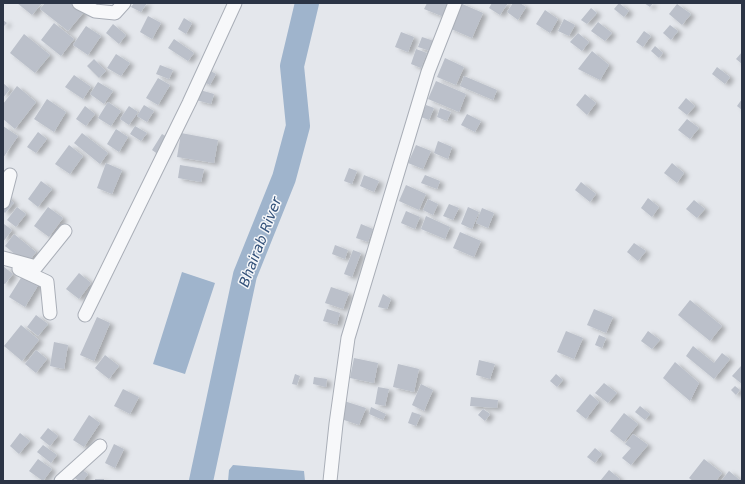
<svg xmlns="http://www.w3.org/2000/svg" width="745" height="484" viewBox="0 0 745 484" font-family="'DejaVu Sans',sans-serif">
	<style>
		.water { fill: #9fb4cc }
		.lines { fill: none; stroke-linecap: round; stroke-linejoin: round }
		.river { stroke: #9fb4cc; stroke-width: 24 }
		.building { fill: #bbc0ca; filter: url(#shadow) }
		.minor-casing { stroke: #a9aeb7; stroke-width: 15 }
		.minor { stroke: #f7f8fa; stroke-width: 13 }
		.labels { text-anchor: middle; stroke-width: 3; stroke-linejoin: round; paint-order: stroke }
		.water-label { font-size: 14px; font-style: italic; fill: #34527a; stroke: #f4f6f9 }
	</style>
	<defs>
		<filter id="shadow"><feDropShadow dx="4.5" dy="2.5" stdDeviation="2" flood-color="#0004"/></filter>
	</defs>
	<rect width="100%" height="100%" fill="#e4e7ec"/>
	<!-- water -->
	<path class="water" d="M182,272L215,283L185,374L153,364Z
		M233,465L304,471L305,481H228L229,470Z"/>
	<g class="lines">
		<!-- river -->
		<path class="river" d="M201,481L245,275L284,178L298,126L292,66L307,3"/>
	</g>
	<!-- building -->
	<path class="building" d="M17,3H42L32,15Z
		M45,3H73L84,12L68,31L40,9Z
		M134,3H147L141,12L131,7Z
		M427,3H449L444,17L424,9Z
		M460,3L483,13L472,38L449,28Z
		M492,3H508L500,15L489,8Z
		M513,3H520L526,7L518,20L507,12Z
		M619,3L629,11L624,17L614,9Z
		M644,3H653L650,7Z
		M677,4L691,14L682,25L669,14Z
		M591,8L597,13L587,24L581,20Z
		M545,10L558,19L550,33L536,24Z
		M148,16L161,23L152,39L140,32Z
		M184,18L192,23L186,34L178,29Z
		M564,19L575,25L569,36L558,31Z
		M3,20L7,23L3,27Z
		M598,22L612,33L605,41L591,31Z
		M54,23L74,39L61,56L41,40Z
		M113,24L126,35L119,44L106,33Z
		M670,25L678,31L671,40L663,33Z
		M86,26L101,36L88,55L73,45Z
		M644,31L651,36L643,47L636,42Z
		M401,32L414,37L408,52L395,47Z
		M578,33L589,42L582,51L570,42Z
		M24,34L50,55L35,73L10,53Z
		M422,37L434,41L430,51L418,47Z
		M174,39L194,53L188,61L168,48Z
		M655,46L663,53L659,58L651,51Z
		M416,49L427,53L421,68L411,64Z
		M592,51L609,65L600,80L578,69Z
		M742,52V64L736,59Z
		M116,54L130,63L121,76L107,68Z
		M445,58L464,67L456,85L437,77Z
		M94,59L106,71L99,78L87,66Z
		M160,65L173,70L169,79L156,74Z
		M717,67L730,77L725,84L712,74Z
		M207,69L216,74L210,85L200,80Z
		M74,75L91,87L83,99L65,87Z
		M464,76L497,90L493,100L460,86Z
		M158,78L170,85L158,105L146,98Z
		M436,81L466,94L459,112L428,99Z
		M98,82L113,91L104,104L90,94Z
		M3,83L10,89L3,98Z
		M17,86L36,102L15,129L3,119V104Z
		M200,90L214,94L211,104L196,100Z
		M585,94L596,103L587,115L576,105Z
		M686,98L695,106L687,115L678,108Z
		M47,99L66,112L54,132L34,119Z
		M742,99V110L737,106Z
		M108,102L121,111L111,126L98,118Z
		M144,105L154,111L147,122L137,116Z
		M426,105L434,108L429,120L421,117Z
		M85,106L95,114L86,126L76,119Z
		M129,106L138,112L129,125L120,119Z
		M440,108L451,112L447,121L437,117Z
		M467,114L481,121L475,132L461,125Z
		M687,119L699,128L690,139L678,130Z
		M3,126L18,136L3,158Z
		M135,126L147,133L141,141L130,134Z
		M116,129L128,137L119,152L107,144Z
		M38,132L47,139L36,153L27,147Z
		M82,133L108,153L100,164L74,143Z
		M181,133L218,140L214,163L177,157Z
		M162,134L172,140L162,157L152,150Z
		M438,141L452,147L448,159L434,153Z
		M69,145L83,156L70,174L55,164Z
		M416,145L431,151L423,169L408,163Z
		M106,163L122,170L112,194L97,188Z
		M672,163L684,173L677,183L664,173Z
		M180,165L204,169L201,182L178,178Z
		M349,168L357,171L352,184L344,181Z
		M364,175L379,181L374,192L360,186Z
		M425,175L440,181L437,189L421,183Z
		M41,181L52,189L38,207L28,199Z
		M581,182L596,194L590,202L575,190Z
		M406,185L426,194L419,210L399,201Z
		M6,195L14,203L5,213L3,211V198Z
		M648,198L659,207L652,217L641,208Z
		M428,199L438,204L433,215L423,210Z
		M694,200L705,209L697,218L686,209Z
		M449,204L459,208L453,220L443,216Z
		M17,207L26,214L16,227L7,220Z
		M48,207L63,218L49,237L34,226Z
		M468,207L479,212L472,229L461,224Z
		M482,208L494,213L488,228L476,223Z
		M406,211L420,217L415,229L401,223Z
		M426,216L450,227L445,239L421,229Z
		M4,224L12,230L3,242V226Z
		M361,224L373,229L368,242L356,238Z
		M460,232L481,241L474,257L453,248Z
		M14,234L36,252L27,264L5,246Z
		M634,243L646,251L638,261L627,252Z
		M335,245L348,250L345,259L332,254Z
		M353,250L361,253L352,277L344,274Z
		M3,266L13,274L5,284L3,283Z
		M24,273L40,282L25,307L9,297Z
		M79,273L91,283L79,299L66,289Z
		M331,287L349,293L343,309L325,303Z
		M383,294L391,299L387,309L378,307Z
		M690,300L722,326L710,341L678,315Z
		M327,309L340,313L337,325L323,321Z
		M594,309L613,317L606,333L587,325Z
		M36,315L48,324L38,336L27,327Z
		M97,317L110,323L94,361L80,355Z
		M21,325L39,340L22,361L4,346Z
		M566,331L583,338L574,359L557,352Z
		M648,331L660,340L652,349L641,341Z
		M599,335L606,338L602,348L595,345Z
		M54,342L68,345L64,369L50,366Z
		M693,346L714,363L722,353L730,359L714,379L686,356Z
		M36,350L47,359L36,373L25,364Z
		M105,355L119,366L109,379L95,368Z
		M354,358L378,363L374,383L350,378Z
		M479,360L495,364L490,379L476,375Z
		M675,362L699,383L690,401L663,378Z
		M398,364L419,369L414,392L393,387Z
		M741,366L742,367V384L732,376Z
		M295,374L300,376L297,385L292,384Z
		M556,374L563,380L557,387L550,381Z
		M314,377L327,379L326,387L313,384Z
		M604,383L617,393L608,403L595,393Z
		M421,384L433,390L424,411L412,405Z
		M735,386L740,390L736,395L731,390Z
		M378,387L389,389L385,406L375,404Z
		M123,389L139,397L130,414L114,406Z
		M590,394L599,402L586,419L576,411Z
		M471,397L498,400L497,408L470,406Z
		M344,401L366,408L359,425L344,420Z
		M640,406L650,414L645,420L635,412Z
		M371,407L386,414L383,420L369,414Z
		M483,409L490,414L485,421L478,415Z
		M412,412L421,415L416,426L408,423Z
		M624,413L638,424L624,442L610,431Z
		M89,415L100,423L84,447L73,440Z
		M48,428L58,436L50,446L40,438Z
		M20,433L30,441L19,454L10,446Z
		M633,434L648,445L631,465L622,458L631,448L625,444Z
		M114,444L124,449L115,468L105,463Z
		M43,445L57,455L51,463L37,452Z
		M595,448L602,454L595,463L587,457Z
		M38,459L52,469L43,481L29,471Z
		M704,459L722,473L716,481H693L689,478Z
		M78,467L88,474L83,481H79L72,476Z
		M609,470L620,479L618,481H600Z
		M729,471L741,481H721Z
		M95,479H104V481H95Z"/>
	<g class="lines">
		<defs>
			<path id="minor" d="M79,3L95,11L115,13L124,3
				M3,202L10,175
				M3,258L36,267L65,231
				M19,269L47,282L50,313
				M85,315L189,103L235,3
				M61,481L100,446
				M330,481L336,424L348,338L428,72L455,3"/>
		</defs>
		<!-- minor casing -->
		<use href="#minor" class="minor-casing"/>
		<!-- minor -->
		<use href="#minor" class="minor"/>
	</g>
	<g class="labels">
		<!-- water labels -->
		<g class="water-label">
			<text transform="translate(260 242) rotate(-69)" y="5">Bhairab River</text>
		</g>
	</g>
	<!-- border -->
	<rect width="745" height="484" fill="none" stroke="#2b3445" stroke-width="8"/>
</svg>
